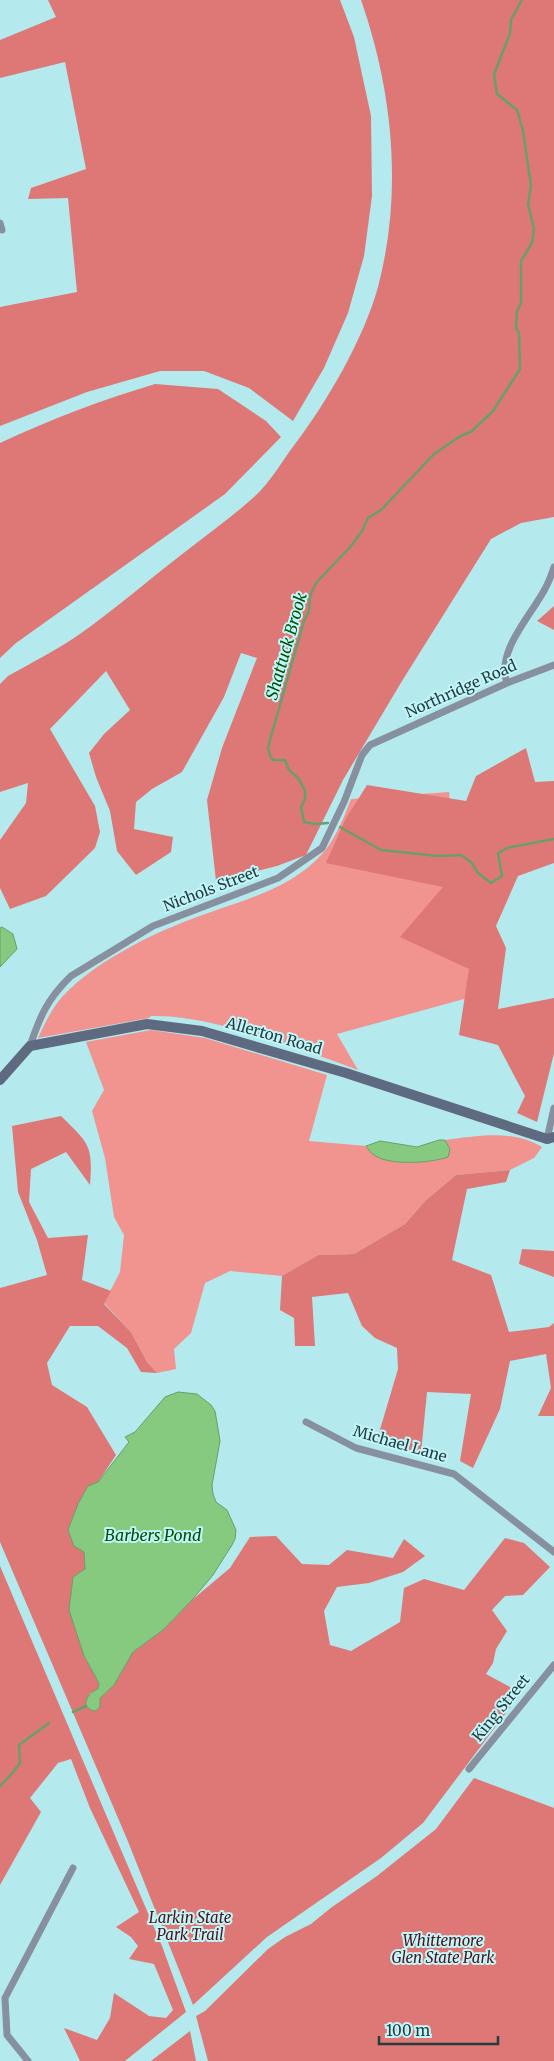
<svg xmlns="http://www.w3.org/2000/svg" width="554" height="2061" viewBox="0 0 554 2061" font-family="Merriweather,serif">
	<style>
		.green { fill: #f1938f }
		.forest { fill: #de7876 }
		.water { fill: #85ca7e; stroke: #699f6b }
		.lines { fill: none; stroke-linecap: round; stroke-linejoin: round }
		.stream { stroke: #699f6b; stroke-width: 2.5 }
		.street { stroke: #87909f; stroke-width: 7 }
		.secondary { stroke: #5e6a80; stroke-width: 10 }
		.labels { text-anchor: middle; stroke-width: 4; stroke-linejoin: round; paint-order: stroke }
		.street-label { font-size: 15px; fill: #273c3e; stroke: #c1f6fa }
		.park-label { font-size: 15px; font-style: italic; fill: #521216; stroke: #c1f6fa }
		.water-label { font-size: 16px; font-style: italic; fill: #024f00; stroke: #c1f6fa }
	</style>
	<rect width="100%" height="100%" fill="#b4e9ed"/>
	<!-- green -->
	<path class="green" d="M449,792L452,830L482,994L337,1034L358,1070C321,1056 286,1044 249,1033C217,1024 184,1015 151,1016L149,1018L38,1038C45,1023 52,1008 63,996C97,959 163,928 211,912C251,898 294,886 323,853C336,838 344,817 351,799Z
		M151,1030L205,1038L327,1075L309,1141L366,1146L374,1155L450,1149L445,1140C476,1136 513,1129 542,1147L534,1158L510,1170L456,1175L425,1201L405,1224L354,1254L318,1255L282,1276L230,1271L205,1283L191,1333L174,1349L176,1369L157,1373L147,1362L131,1332L104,1303L120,1272L124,1235L114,1217L105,1158L92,1111L104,1090L86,1042Z"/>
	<!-- forest -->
	<path class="forest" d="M48,0H340L354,37L371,116L372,196L364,256L348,313L324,368L293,421L249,388L204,371H160L87,392L0,426V307L77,292L68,198L28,199L31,188L86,169L65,62L0,78V40L56,17Z
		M361,0H554V517L521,523L491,539L402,681L343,780L306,855L277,866L216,881L207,800L222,748L257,658L241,653L224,697L182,772L152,789L136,802L134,829L173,837L171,852L136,875L117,851L110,811L96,777L89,753L104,734L130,710L106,671L50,729L95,806L100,832L95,848L46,896L10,909L0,888V840L26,803L28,783L0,792V684L8,676C31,663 55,651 77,636C113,611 146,582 181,555C205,536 231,518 254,497C270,483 282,461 295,444C327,402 364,338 378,287C403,192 393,92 361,0Z
		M155,384L218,389L266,421L281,437L225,494L16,643L0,658V443C51,419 102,400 155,384Z
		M554,606V630L537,621Z
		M526,748L535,782L554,781V863L518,876L496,926L506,948L498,1009L554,998V1053L537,1122L517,1113L525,1096L498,1045L459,1035L469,969L400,937L443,887L326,863L345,820L367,785L466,801L476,776Z
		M61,1116C89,1144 93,1144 90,1185L66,1152L31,1169L29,1202L48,1238L88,1235L82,1280L111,1291L104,1304L131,1332L147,1362L157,1373L141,1372L127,1348L98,1326H70L47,1363L52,1385L87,1407L116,1455L98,1482L88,1487L78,1504L86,1560L84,1656L99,1683L98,1689L89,1694L96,1711L100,1706V1698L114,1685L133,1652L163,1630L192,1600L230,1568L250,1537L276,1536L302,1564L329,1565L347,1550L393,1558L404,1539L425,1556L403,1572L369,1583L337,1587L324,1611L330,1645L351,1651L400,1622L404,1588L424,1579L464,1590L505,1538L524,1543L550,1567L523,1595L505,1596L492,1610L507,1631L496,1649L493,1663L486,1674L521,1693L423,1823L381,1858L267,1937L193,2005L127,1839L0,1542V1288L47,1275L37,1240L18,1192L12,1126Z
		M510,1170L506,1182L467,1189L452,1260L491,1275L509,1332L549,1327L554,1323V1416H538L551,1388L546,1354L510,1361L500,1409L473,1468L460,1461L471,1394L427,1392L421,1453L376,1443L398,1369L397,1348L375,1338L362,1326L348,1293L312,1297L315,1346H295L294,1318L280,1310L282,1276L318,1255L354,1254L405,1224L425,1201L456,1175Z
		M522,1249L554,1251V1277L519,1264Z
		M0,1566L162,1946L186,2012L125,2061H80L64,2028L97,2040L110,2018L114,1993L149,2016L166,2018L173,2010L154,1964L129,1959L138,1946L131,1937L116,1927L139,1912L90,1808L71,1759L58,1763L30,1798L41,1812L0,1885Z
		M474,1778L554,1808V2061H208L196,2016L205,2011L268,1949L285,1937L311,1924L332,1907L377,1876L436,1829Z
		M190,2031L196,2061H151Z"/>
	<!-- water -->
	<path class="water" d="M2,927L13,934L17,949L0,967V928Z
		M439,1140H445L450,1149L448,1157C431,1163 389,1166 374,1155C371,1153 368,1149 366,1146L380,1141L417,1147Z
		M178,1392L197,1394L211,1405L215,1411L220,1441L212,1485L213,1494L216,1502L227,1510L236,1530L235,1539L232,1545L213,1575L192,1600L163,1630L133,1652L114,1685L100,1698V1706L96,1711L91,1710L86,1706C85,1696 91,1693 98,1689L99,1683L84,1656L69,1610L73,1577L85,1569L84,1552L74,1546L68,1530L78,1504L88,1486L98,1482L129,1442L125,1437L135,1432L165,1397Z"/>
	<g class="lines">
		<!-- stream -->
		<path class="stream" d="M328,823L315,824L304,822L301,807L305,799V790L298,778L289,770L285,760H273L270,756L268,747L304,621L309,611L310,596L316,583L351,546L362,531L368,518L381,510L434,454L459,437L472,431L493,411L520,369L519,333L516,328L517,311L521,303V261L532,243L534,229L528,204L531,186L523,131L517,110L497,94L494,74L510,34L511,20L522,0
			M340,827L381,850L438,856L461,855L471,862L478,873L491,883L502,876L498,853L507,848L554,839
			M73,1712L86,1706
			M0,1786L9,1777L20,1763L19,1745L49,1723"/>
		<!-- street -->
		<path class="street" d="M0,223L2,230
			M507,683C495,650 534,613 547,585C550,579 552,573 554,567
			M30,1046C40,1016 48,998 71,976L153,926L278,878L322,848L344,802L362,755L370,745L507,683L554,665
			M549,1140L547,1139L554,1108
			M306,1422L356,1448L454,1474L554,1552
			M469,1769L554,1665
			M28,2061L7,2035L5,1998L73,1868"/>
		<!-- secondary -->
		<path class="secondary" d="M0,1080L30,1046L147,1024L202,1031L346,1073L547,1139L554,1137"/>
	</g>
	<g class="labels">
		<!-- street labels -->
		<g class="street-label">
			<text transform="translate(461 689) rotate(-24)" y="5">Northridge Road</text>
			<text transform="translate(211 889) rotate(-21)" y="5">Nichols Street</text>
			<text transform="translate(274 1036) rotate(16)" y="5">Allerton Road</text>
			<text transform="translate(400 1444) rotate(16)" y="5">Michael Lane</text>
			<text transform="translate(501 1708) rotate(-51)" y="5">King Street</text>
		</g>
		<!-- park labels -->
		<g class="park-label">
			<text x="190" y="1923">Larkin State<tspan x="190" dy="17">Park Trail</tspan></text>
			<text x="443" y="1946">Whittemore<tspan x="443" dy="17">Glen State Park</tspan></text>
		</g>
		<!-- water labels -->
		<g class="water-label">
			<text transform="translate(286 646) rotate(-74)" y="6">Shattuck Brook</text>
			<text x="153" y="1541">Barbers Pond</text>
		</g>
	</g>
	<!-- scale -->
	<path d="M379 2036v8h119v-8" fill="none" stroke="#273c3e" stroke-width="2.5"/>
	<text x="386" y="2036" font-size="15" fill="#273c3e" stroke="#c1f6fa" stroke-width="4" paint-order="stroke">100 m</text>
</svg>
